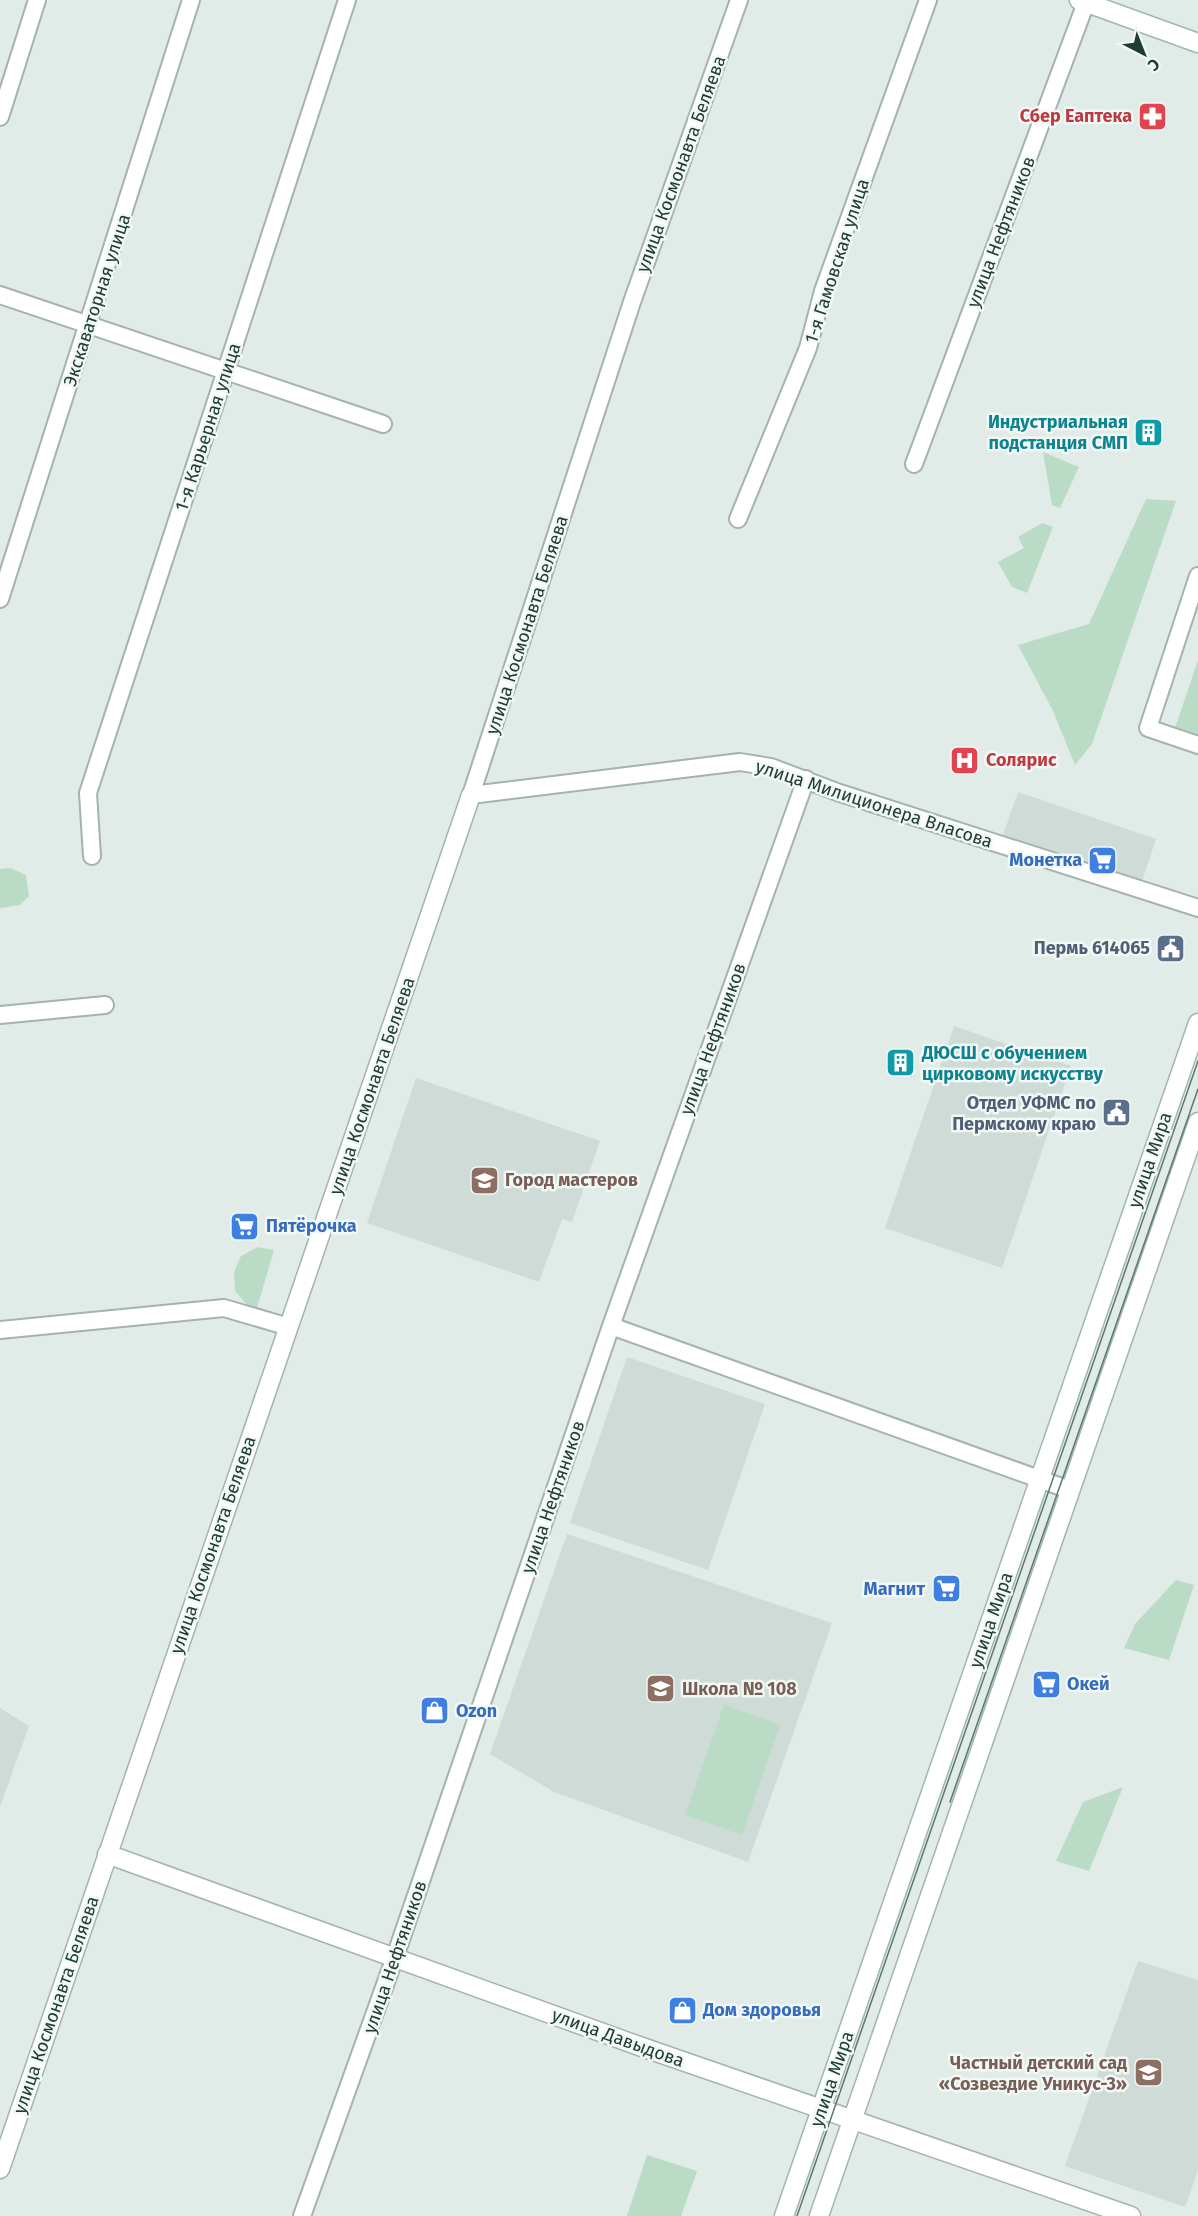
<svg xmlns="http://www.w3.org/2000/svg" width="1198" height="2216" viewBox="0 0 1198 2216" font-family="'Fira Sans',sans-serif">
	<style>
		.built { fill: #cfdbd7 }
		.green { fill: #badcc6 }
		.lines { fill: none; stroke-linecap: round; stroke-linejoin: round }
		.minor-casing { stroke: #a4b3af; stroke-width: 20 }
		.tertiary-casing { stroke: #a4b3af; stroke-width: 21 }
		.secondary-casing { stroke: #9fb7b0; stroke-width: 21 }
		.minor { stroke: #fff; stroke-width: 16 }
		.tertiary { stroke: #fff; stroke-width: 18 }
		.secondary { stroke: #fff; stroke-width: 18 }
		.tram { stroke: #5c7772; stroke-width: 1.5 }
		.labels { text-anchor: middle; stroke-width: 5; stroke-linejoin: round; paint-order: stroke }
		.health-label { font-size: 18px; font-weight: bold; fill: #be3a42; stroke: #f1f8f5; text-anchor: end }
		.street-label { font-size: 18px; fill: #213c37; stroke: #f1f8f5 }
		.culture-label { font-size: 18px; font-weight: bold; fill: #0d838f; stroke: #f1f8f5; text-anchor: end }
		.shop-label { font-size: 18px; font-weight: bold; fill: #366cbe; stroke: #f1f8f5; text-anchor: start }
		.service-label { font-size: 18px; font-weight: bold; fill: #4e5e75; stroke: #f1f8f5; text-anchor: end }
		.education-label { font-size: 18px; font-weight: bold; fill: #785e54; stroke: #f1f8f5; text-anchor: start }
	</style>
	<rect width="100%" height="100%" fill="#e1ebe7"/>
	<!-- built -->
	<path class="built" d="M1018,792L1156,839L1139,890L1001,841Z
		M954,1026L1071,1066L1002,1268L885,1228Z
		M416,1078L600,1141L572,1222L562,1219L539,1282L367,1223Z
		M627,1357L765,1404L708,1570L570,1523Z
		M567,1534L832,1623L748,1862L554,1792L490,1754Z
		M0,1708L29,1726L0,1807Z
		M1138,1961L1198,1980V2170L1185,2207L1065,2166Z"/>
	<!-- green -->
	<path class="green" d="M1043,452L1079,467L1060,508L1052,505Z
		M1146,499L1176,501L1092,744L1075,765L1053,711L1018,645L1089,624Z
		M1042,523L1053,527L1027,593L1012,587L998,562L1024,548L1018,537Z
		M1198,660V739L1174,731Z
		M11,868L26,875L29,896L20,905L0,908V869Z
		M258,1247L274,1250L257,1308L249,1307L235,1291L234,1272L241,1256Z
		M1176,1580L1194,1585L1169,1660L1124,1648L1135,1624Z
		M724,1705L780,1725L742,1835L685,1815Z
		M1123,1787L1089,1871L1056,1861L1083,1802Z
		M647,2155L697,2171L681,2216H627Z"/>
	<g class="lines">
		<defs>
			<path id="minor" d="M739,0L632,302L471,795L740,762L771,767L837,792L1198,908
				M0,117L37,0
				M0,295L383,424
				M914,464L1087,0
				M738,519L808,348L823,291L928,0
				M1198,576L1148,728L1198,745
				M0,599L191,0
				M92,856L88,793L347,0
				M0,1015L105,1005
				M611,1326L1070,1490
				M0,1330L224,1308L289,1327
				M302,2216L395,1957L611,1326L806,779"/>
			<path id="tertiary" d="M107,1854L642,2047L1131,2216
				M0,2169L471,795"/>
			<path id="secondary" d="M1079,0L1198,43
				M784,2216L1198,1023
				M819,2216L1198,1122"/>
		</defs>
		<!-- minor casing -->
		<use href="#minor" class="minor-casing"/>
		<!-- tertiary casing -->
		<use href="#tertiary" class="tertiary-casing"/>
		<!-- secondary casing -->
		<use href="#secondary" class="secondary-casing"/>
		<!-- minor -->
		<use href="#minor" class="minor"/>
		<!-- tertiary -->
		<use href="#tertiary" class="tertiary"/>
		<!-- secondary -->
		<use href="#secondary" class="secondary"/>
		<!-- tram -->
		<path class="tram" d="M950,1802L1198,1089
			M797,2216L1198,1061"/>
	</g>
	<!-- icons -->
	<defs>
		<symbol id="pharmacy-square" viewBox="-11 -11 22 22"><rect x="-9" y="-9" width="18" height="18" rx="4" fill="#e0444e" stroke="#f1f8f5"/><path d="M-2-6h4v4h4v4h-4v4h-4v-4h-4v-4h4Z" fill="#fff"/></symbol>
		<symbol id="building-square" viewBox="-11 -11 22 22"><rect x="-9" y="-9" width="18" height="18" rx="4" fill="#0f9aa8" stroke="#f1f8f5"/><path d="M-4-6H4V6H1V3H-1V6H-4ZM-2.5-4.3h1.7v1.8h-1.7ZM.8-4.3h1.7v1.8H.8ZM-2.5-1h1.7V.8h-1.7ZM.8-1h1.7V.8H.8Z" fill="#fff"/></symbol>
		<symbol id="hospital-square" viewBox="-11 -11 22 22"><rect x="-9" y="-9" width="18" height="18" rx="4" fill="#e0444e" stroke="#f1f8f5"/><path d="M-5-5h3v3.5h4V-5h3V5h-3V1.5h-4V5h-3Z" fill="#fff"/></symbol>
		<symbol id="supermarket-square" viewBox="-11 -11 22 22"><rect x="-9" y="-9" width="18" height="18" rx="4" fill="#3f7fe0" stroke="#f1f8f5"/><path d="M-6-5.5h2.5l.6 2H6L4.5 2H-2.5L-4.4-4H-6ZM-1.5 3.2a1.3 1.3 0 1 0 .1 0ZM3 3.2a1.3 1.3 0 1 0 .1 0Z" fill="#fff"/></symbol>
		<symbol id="civic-square" viewBox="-11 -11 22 22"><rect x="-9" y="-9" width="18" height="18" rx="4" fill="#5c6f8a" stroke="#f1f8f5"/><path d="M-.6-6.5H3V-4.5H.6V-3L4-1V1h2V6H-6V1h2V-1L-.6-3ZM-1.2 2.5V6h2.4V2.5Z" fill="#fff"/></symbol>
		<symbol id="school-square" viewBox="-11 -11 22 22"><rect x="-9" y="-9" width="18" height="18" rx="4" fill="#8d6e63" stroke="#f1f8f5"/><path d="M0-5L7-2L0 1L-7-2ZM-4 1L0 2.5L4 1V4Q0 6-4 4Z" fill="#fff"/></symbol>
		<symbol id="shop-square" viewBox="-11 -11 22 22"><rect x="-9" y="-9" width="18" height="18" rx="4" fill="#3f7fe0" stroke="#f1f8f5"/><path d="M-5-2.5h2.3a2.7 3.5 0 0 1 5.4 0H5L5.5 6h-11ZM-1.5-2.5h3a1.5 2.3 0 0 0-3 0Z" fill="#fff"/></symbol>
	</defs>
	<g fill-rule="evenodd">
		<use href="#pharmacy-square" x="1136" y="100" width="33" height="33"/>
		<use href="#building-square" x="1132" y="416" width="33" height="33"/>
		<use href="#hospital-square" x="948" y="744" width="33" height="33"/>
		<use href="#supermarket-square" x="1086" y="844" width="33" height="33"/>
		<use href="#civic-square" x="1154" y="932" width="33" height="33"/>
		<use href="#building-square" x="884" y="1046" width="33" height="33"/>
		<use href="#civic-square" x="1100" y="1096" width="33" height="33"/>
		<use href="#school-square" x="468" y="1164" width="33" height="33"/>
		<use href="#supermarket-square" x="228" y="1210" width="33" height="33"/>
		<use href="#supermarket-square" x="930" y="1572" width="33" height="33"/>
		<use href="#supermarket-square" x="1030" y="1668" width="33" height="33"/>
		<use href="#school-square" x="644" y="1672" width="33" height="33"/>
		<use href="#shop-square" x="418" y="1694" width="33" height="33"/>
		<use href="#shop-square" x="666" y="1994" width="33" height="33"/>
		<use href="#school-square" x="1132" y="2056" width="33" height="33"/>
	</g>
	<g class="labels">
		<!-- health labels -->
		<g class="health-label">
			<text x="1132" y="122">Сбер Еаптека</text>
			<text x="986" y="766" text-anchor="start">Солярис</text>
		</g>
		<!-- street labels -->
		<g class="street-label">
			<text transform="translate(681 164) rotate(-70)" y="6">улица Космонавта Беляева</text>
			<text transform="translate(1001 232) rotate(-69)" y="6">улица Нефтяников</text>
			<text transform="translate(837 261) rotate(-72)" y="6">1-я Гамовская улица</text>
			<text transform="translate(97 300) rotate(-72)" y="6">Экскаваторная улица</text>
			<text transform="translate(208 427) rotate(-72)" y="6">1-я Карьерная улица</text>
			<text transform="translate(527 625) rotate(-72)" y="6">улица Космонавта Беляева</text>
			<text transform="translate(874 804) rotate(18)" y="6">улица Милиционера Власова</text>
			<text transform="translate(713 1039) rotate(-70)" y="6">улица Нефтяников</text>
			<text transform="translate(372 1086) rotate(-71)" y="6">улица Космонавта Беляева</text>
			<text transform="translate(1150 1160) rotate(-71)" y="6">улица Мира</text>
			<text transform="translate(553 1497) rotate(-71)" y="6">улица Нефтяников</text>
			<text transform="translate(213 1545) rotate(-71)" y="6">улица Космонавта Беляева</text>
			<text transform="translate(991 1620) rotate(-71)" y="6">улица Мира</text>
			<text transform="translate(395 1957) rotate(-71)" y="6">улица Нефтяников</text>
			<text transform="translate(56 2005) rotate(-71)" y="6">улица Космонавта Беляева</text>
			<text transform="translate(618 2038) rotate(20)" y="6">улица Давыдова</text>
			<text transform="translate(832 2079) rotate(-71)" y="6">улица Мира</text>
		</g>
		<!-- culture labels -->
		<g class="culture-label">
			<text x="1128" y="428">Индустриальная<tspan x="1128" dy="21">подстанция СМП</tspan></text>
			<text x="922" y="1059" text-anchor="start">ДЮСШ с обучением<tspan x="922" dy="21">цирковому искусству</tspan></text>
		</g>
		<!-- shop labels -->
		<g class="shop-label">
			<text x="1082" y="866" text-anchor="end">Монетка</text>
			<text x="266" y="1232">Пятёрочка</text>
			<text x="925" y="1595" text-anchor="end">Магнит</text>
			<text x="1067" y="1690">Окей</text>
			<text x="456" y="1717">Ozon</text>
			<text x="703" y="2016">Дом здоровья</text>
		</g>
		<!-- service labels -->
		<g class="service-label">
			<text x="1150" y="954">Пермь 614065</text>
			<text x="1096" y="1109">Отдел УФМС по<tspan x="1096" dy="21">Пермскому краю</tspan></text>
		</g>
		<!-- education labels -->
		<g class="education-label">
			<text x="505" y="1186">Город мастеров</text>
			<text x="682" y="1695">Школа № 108</text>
			<text x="1127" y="2069" text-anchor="end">Частный детский сад<tspan x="1127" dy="21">«Созвездие Уникус-3»</tspan></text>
		</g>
	</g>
	<!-- north arrow -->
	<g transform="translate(1144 54) rotate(138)" stroke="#f1f8f5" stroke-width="4.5" paint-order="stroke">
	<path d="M0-4.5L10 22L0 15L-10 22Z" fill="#213c37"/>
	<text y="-9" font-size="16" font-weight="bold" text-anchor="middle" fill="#213c37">С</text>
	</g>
</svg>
